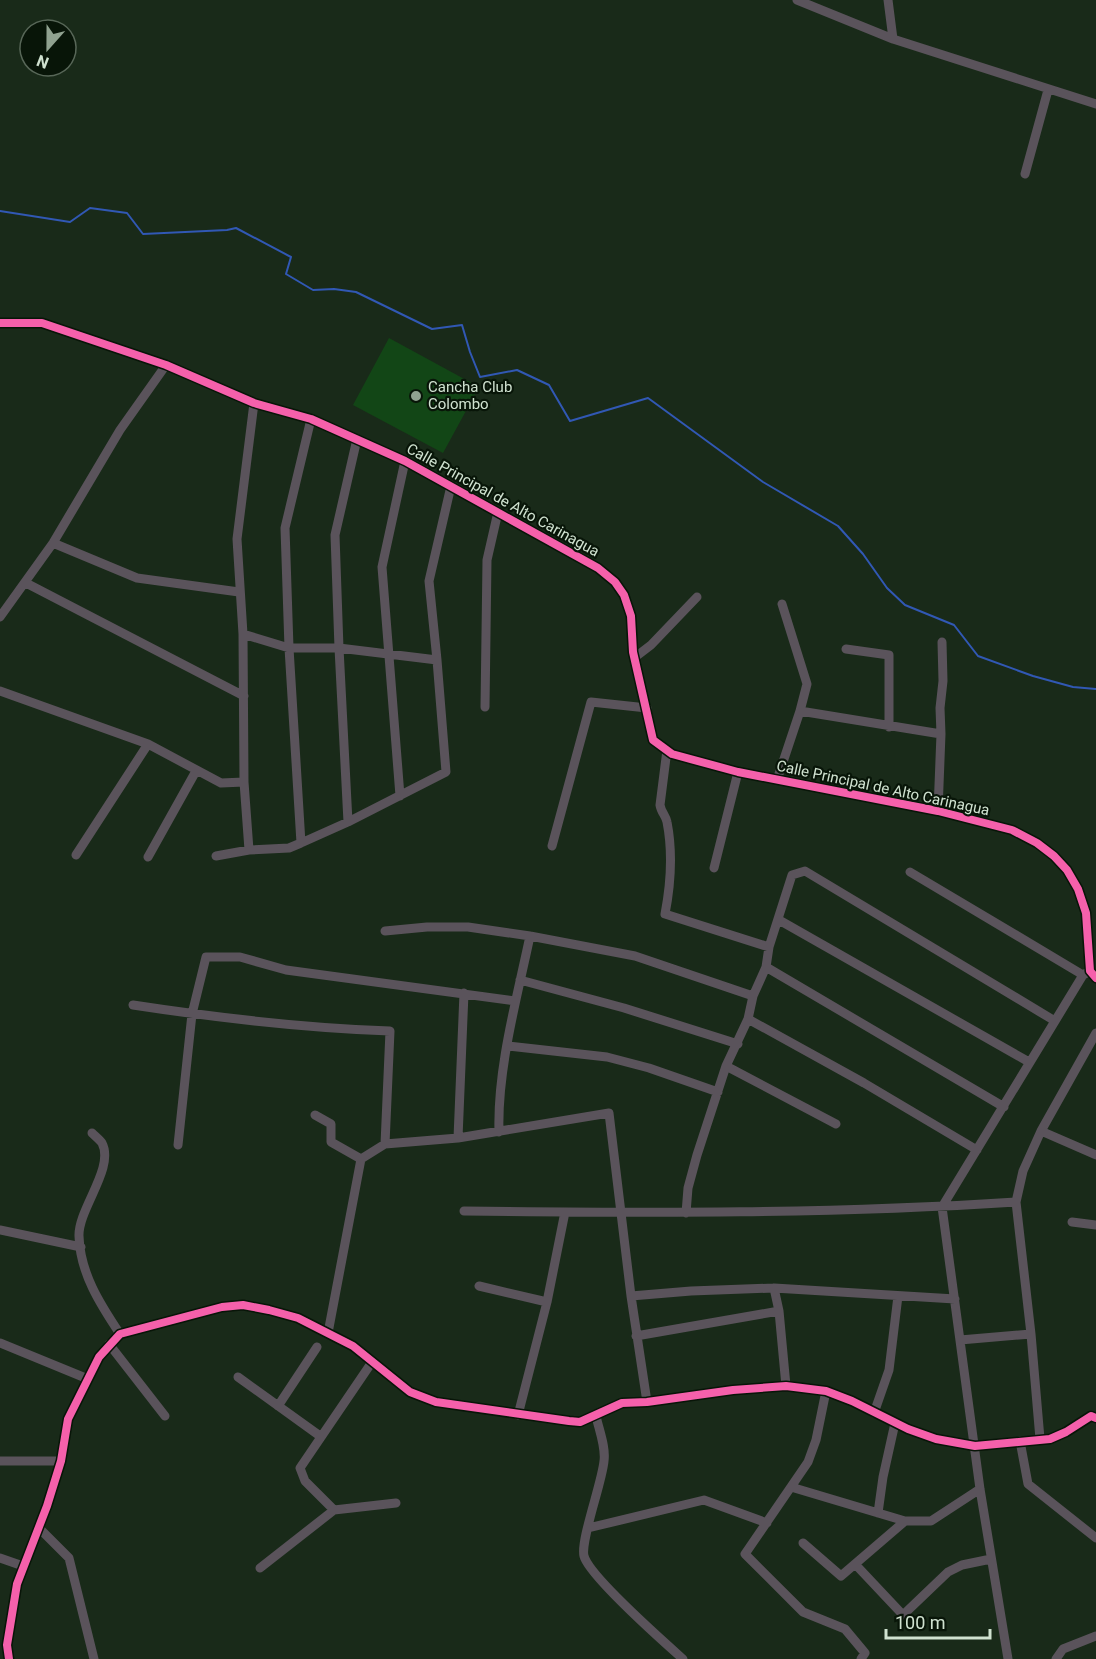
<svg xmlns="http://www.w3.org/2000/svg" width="1096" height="1659" viewBox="0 0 1096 1659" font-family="Roboto,sans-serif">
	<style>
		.green { fill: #124616 }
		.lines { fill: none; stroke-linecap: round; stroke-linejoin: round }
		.stream { stroke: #3158b4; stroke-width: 2 }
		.minor { stroke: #5a535b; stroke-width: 9 }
		.cycleway-casing { stroke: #081508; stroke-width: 11 }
		.cycleway { stroke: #f560ab; stroke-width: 8 }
		.poi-dot { fill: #90a290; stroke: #081508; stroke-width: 2 }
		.labels { text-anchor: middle; stroke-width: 4.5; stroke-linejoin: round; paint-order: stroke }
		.poi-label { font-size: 15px; fill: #d0e2d0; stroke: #081508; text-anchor: start }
		.street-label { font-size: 15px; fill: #d0e2d0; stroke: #081508 }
	</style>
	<rect width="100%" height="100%" fill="#192a19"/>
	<!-- green -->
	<path class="green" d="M389,338L479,387L443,453L353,405Z"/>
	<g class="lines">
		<!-- stream -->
		<path class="stream" d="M0,211L70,222L90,208L127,213L143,234L227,230L236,228L291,257L286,274L313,290L334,289L356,292L432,329L462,325L470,352L480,377L517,370L549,385L570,421L648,398L763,482L838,526L863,554L887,588L905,605L954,625L978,656L1033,676L1073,687L1096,689"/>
		<!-- minor -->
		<path class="minor" d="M797,0L893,39
			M888,0L893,39L1096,104
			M1025,174L1048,90
			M0,323H42L166,365L254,403L311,419L405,461L598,568L615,582L624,595L631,616L633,652L653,740L672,754L738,772L938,811L1012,830L1037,843L1054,856L1067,870L1078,889L1086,913L1090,971L1096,978
			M53,543L137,578L239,592
			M26,583L244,696
			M782,604L807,684L800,711
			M0,617L53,543L120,430L166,365
			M243,634L289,648H339L437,660L429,581L451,486
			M846,649L889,655V727
			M634,658L651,645L697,597
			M0,691L148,744L221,783L244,782
			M485,707L487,560L498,512
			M941,734L940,708L943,681L942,642
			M667,750L660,805C661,812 666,816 667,822C673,853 671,883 665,914L769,947
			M777,780L800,711L941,734L938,811
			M400,796L382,567L405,461
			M348,822L339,648L335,535L357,439
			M301,843L289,648L285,528L311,419
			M552,846L591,702L647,708
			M249,850L244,782L243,634L237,539L254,403
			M76,855L148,744
			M216,856L249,850L289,848L301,843L348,822L446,772L437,660
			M148,857L196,771
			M714,868L738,772
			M910,872L1083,975
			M779,920L1029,1062
			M385,931L427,927H468L530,936L635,956L753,996
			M766,967L1004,1107
			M520,980L624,1008L738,1044
			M133,1005C218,1018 304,1028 390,1031L385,1144
			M748,1019L864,1083L977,1150
			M508,1046L607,1057L649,1068L718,1092
			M726,1066L836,1124
			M315,1115L331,1124V1142L361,1159
			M1041,1131L1096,1155
			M499,1132C497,1069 517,998 530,936
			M92,1133C95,1136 100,1140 102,1143C115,1168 78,1209 79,1236C80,1273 100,1304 120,1334
			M458,1138L464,993
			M178,1145L192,1014L206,957H240L286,970L515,1001
			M464,1211C648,1213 832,1214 1016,1202
			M686,1213L688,1188L697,1155L726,1066L748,1019L753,996L766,967L769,947L792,875L805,871L1055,1021
			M1072,1222L1096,1225
			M0,1230L81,1247
			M479,1286L547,1302
			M774,1288L779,1311L786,1386
			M631,1296L691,1291L774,1288L955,1299
			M328,1333L361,1159L385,1144L458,1138L609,1113L631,1296L647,1402
			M636,1336L779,1311
			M960,1340L1031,1334
			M0,1343L88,1379
			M109,1344L165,1416
			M238,1377L320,1436
			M826,1391L816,1440L808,1462L745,1554L803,1612L845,1629L865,1653L861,1659
			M278,1406L317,1347
			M874,1413L889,1370L898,1296
			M518,1415L547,1302L565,1212
			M596,1416C599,1430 606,1447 604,1461C602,1483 580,1541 584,1556C589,1576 664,1642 683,1659
			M1040,1439L1031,1334L1016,1202L1023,1171L1041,1131L1096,1033
			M1020,1441L1028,1484L1096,1538
			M0,1461H61
			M791,1487L905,1521H931L980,1489
			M334,1510L396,1503
			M878,1513L883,1477L895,1423
			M39,1528L69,1558L94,1659
			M588,1528L704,1500L767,1523
			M803,1543L841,1576L905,1521
			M0,1558L23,1566
			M855,1564L903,1615L948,1572L962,1565L991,1559
			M260,1568L334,1510L305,1481L300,1468L372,1362
			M9,1659L7,1645L17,1584L47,1506L61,1461L68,1419L99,1357L120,1334L222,1307L243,1305L269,1310L298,1318L353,1346L410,1392L436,1402L569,1421L580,1422L622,1403L647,1402L733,1390L786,1386L826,1391L852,1401L908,1429L936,1439L975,1446L1050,1439L1066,1432L1091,1416L1096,1418
			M1008,1659L980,1489L942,1207L1083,975L1090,971
			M1056,1659L1063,1649L1096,1636"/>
		<defs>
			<path id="cycleway" d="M0,323H42L166,365L254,403L311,419L405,461L598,568L615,582L624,595L631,616L633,652L653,740L672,754L738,772L938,811L1012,830L1037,843L1054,856L1067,870L1078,889L1086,913L1090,971L1096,978
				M9,1659L7,1645L17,1584L47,1506L61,1461L68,1419L99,1357L120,1334L222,1307L243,1305L269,1310L298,1318L353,1346L410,1392L436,1402L569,1421L580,1422L622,1403L647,1402L733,1390L786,1386L826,1391L852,1401L908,1429L936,1439L975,1446L1050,1439L1066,1432L1091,1416L1096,1418"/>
		</defs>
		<!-- cycleway casing -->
		<use href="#cycleway" class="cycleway-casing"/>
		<!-- cycleway -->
		<use href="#cycleway" class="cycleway"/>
	</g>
	<!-- markers -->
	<circle class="poi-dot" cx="416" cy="396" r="6"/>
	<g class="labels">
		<!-- poi labels -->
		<g class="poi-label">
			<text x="428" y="392">Cancha Club<tspan x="428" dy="17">Colombo</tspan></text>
		</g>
		<!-- street labels -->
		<g class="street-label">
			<text transform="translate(503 500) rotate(29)" y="5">Calle Principal de Alto Carinagua</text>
			<text transform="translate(883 788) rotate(12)" y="5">Calle Principal de Alto Carinagua</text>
		</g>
	</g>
	<!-- north arrow -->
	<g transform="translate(48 48) rotate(201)"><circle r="28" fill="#081508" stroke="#586758" stroke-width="1.5"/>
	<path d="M0-4.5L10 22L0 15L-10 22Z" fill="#90a290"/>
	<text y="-9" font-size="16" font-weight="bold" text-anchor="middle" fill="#d0e2d0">N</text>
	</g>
	<!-- scale -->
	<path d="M886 1629v9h104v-9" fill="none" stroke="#d0e2d0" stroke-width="3"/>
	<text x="895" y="1629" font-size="18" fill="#d0e2d0" stroke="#081508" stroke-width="4.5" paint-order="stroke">100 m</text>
</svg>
